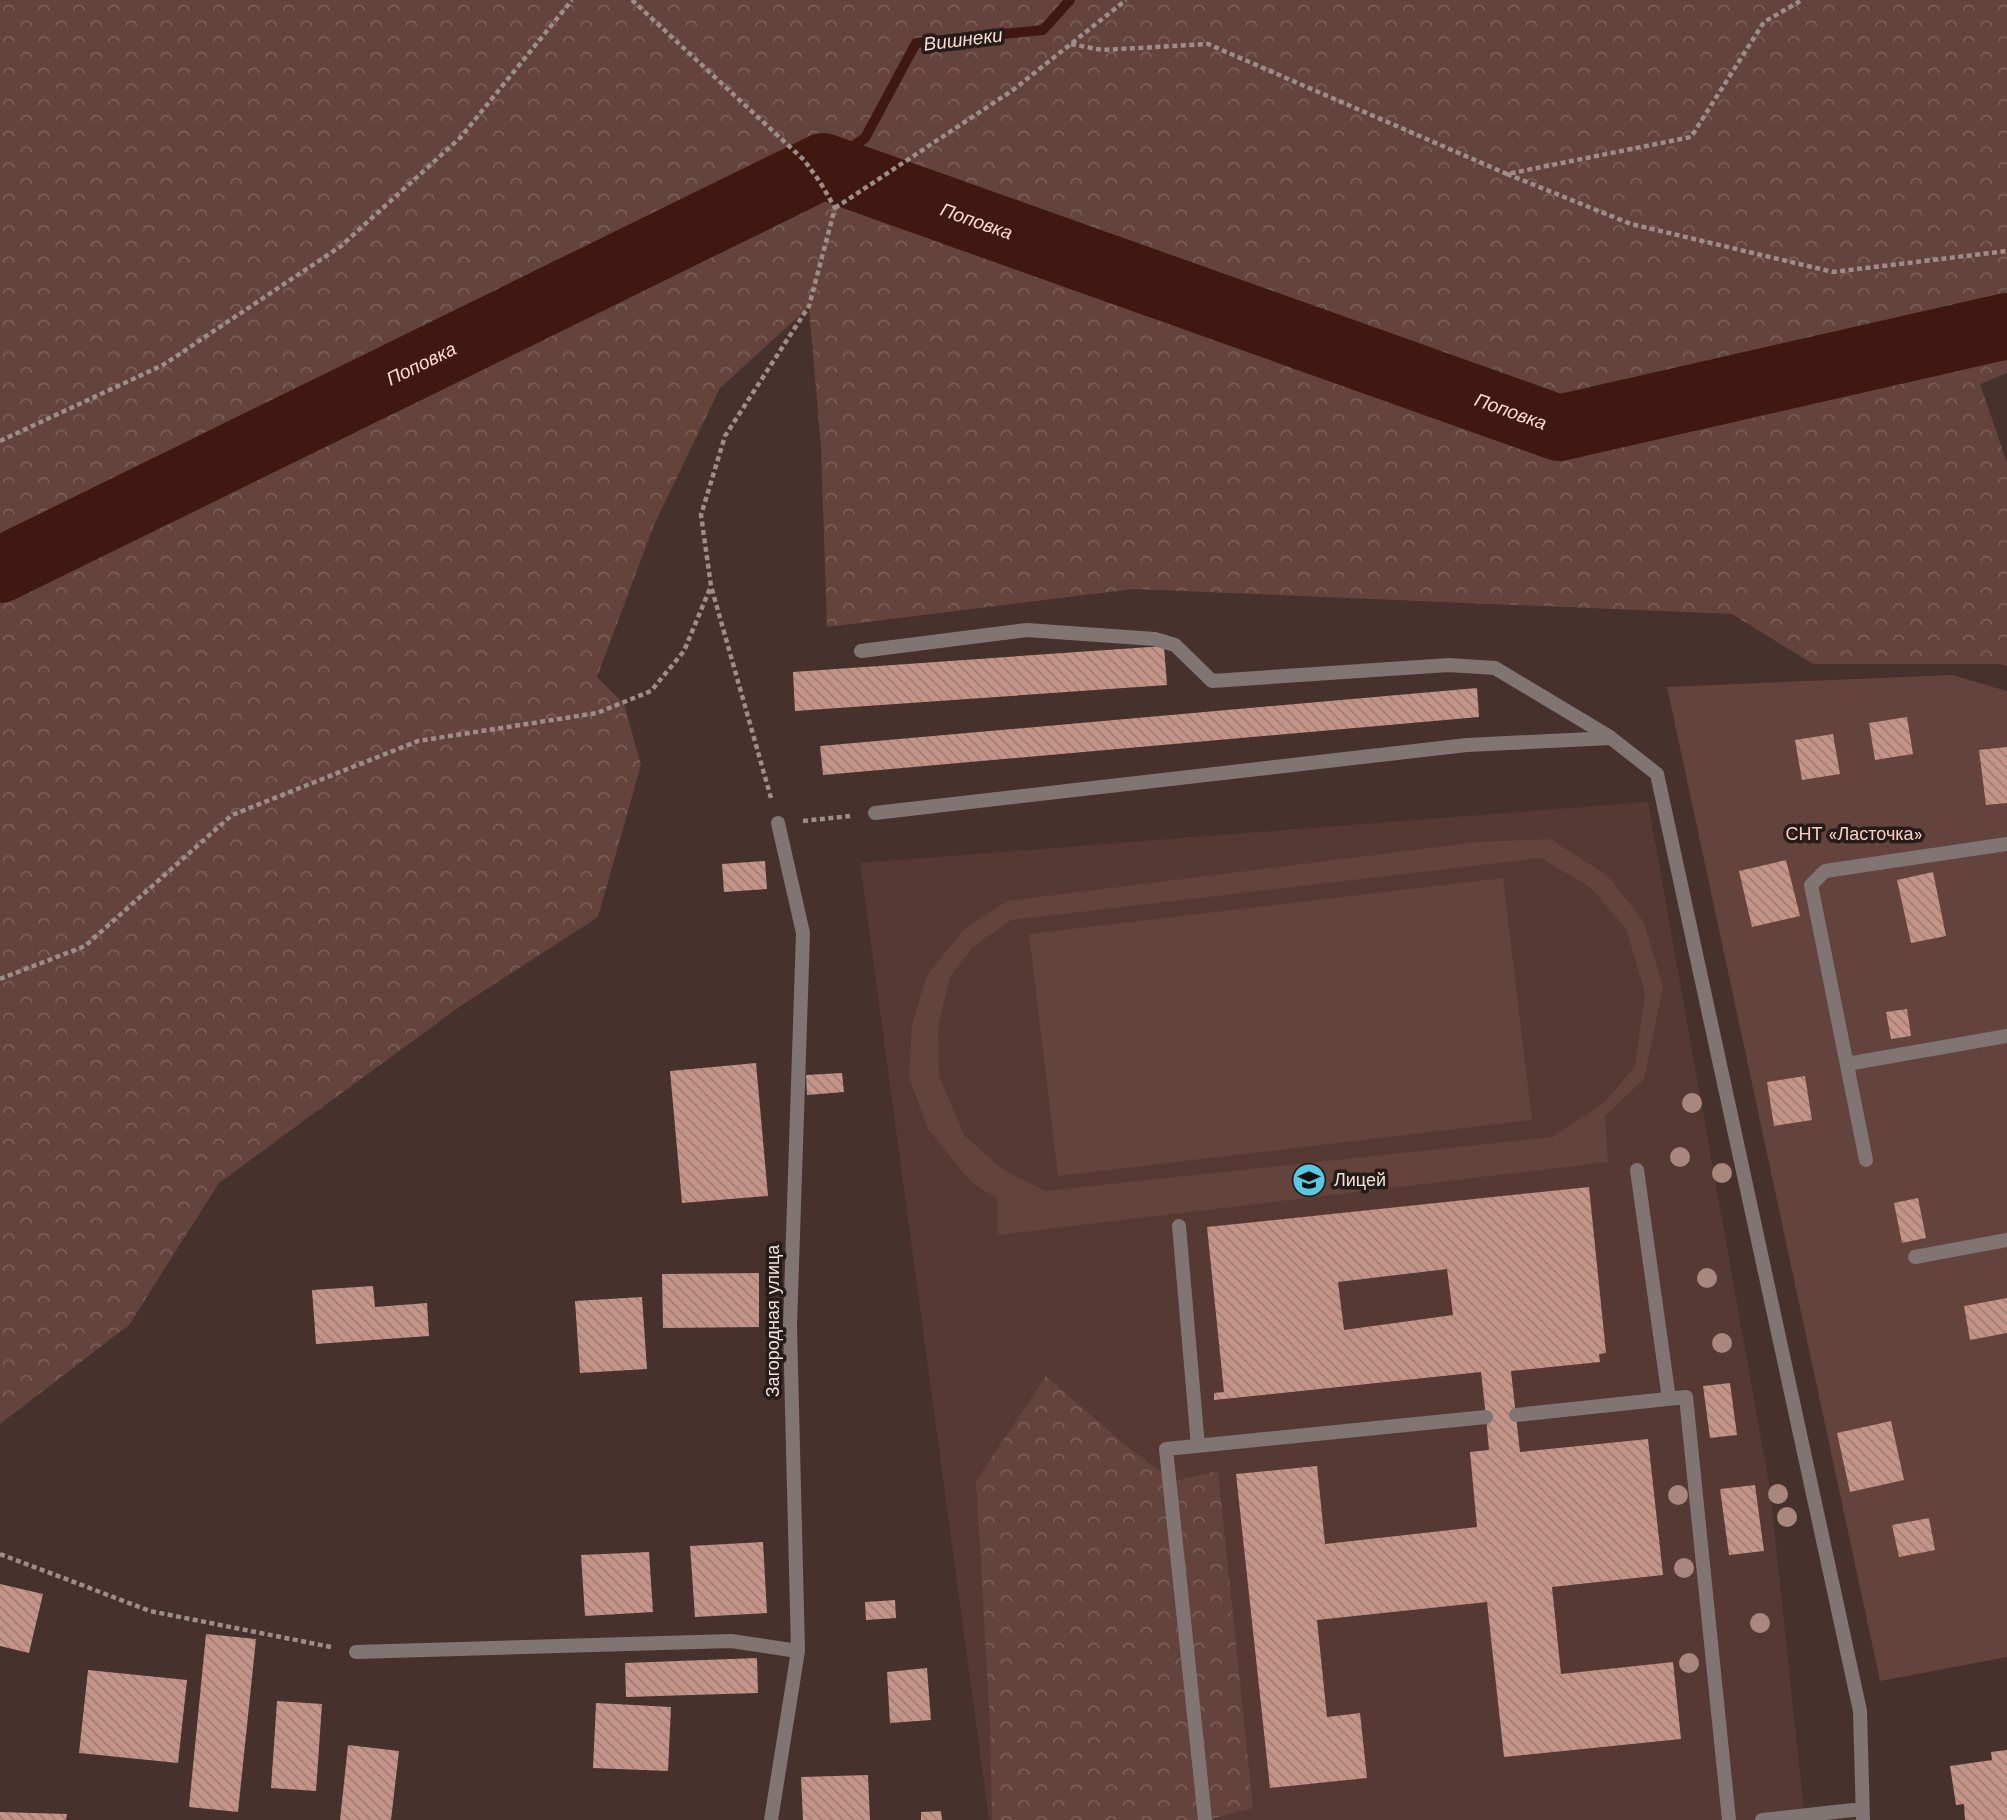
<svg xmlns="http://www.w3.org/2000/svg" width="2007" height="1820" viewBox="0 0 2007 1820" font-family="'Work Sans',sans-serif">
	<style>
		.built { fill: #553932 }
		.green { fill: #63433b; fill-rule: evenodd }
		.forest { fill: url(#forest-crowns) }
		.lines { fill: none; stroke-linecap: round; stroke-linejoin: round }
		.stream { stroke: #3f1911; stroke-width: 10 }
		.river { stroke: #3f1911; stroke-width: 66 }
		.building { fill: url(#building-back-hatch); fill-rule: evenodd }
		.path { stroke: #9e8d89; stroke-width: 4.5; stroke-dasharray: 5 3.5; stroke-linecap: butt }
		.lane { stroke: #807573; stroke-width: 14 }
		.street { stroke: #807573; stroke-width: 14 }
		.tree { fill: #aa877e }
		.labels { text-anchor: middle; stroke-width: 7; stroke-linejoin: round; paint-order: stroke }
		.park-label { font-size: 18px; fill: #fccec2; stroke: #251c1a }
		.poi-label { font-size: 18px; fill: #efe1de; stroke: #251c1a; text-anchor: start }
		.street-label { font-size: 18px; fill: #efe1de; stroke: #251c1a }
		.water-label { font-size: 19px; font-style: italic; fill: #f8d9d1; stroke: #251c1a }
	</style>
	<defs>
		<pattern id="forest-crowns" width="20" height="18" patternUnits="userSpaceOnUse" patternTransform="scale(1.75)"><rect width="20" height="18" fill="#63433b"/><path d="M2 6a3 3 0 1 1 6 0M12 15a3 3 0 1 1 6 0" fill="none" stroke="#7a5e57"/></pattern>
		<pattern id="building-back-hatch" width="6" height="6" patternUnits="userSpaceOnUse" patternTransform="scale(1.75)"><rect width="6" height="6" fill="#c49488"/><path d="M-1 5l2 2M0 0l6 6M5-1l2 2" fill="none" stroke="#9f7c73"/></pattern>
	</defs>
	<rect width="100%" height="100%" fill="#46312c"/>
	<!-- built -->
	<path class="built" d="M1648,802L1770,1489L1805,1820H989L860,863Z"/>
	<!-- green -->
	<path class="green" d="M1952,675L2007,691V1657L1880,1681L1667,687Z
		M1551,839L1608,876L1644,922L1663,987L1644,1079L1605,1116L1608,1162L998,1235V1200L970,1181L928,1129L909,1077L912,1024L927,975L965,928L1007,901L1477,842ZM1541,858L1591,888L1626,929L1645,993L1635,1066L1605,1102L1552,1137L1045,1191L1002,1169L964,1135L939,1076L938,1026L950,977L972,948L1011,920Z
		M1503,878L1532,1120L1058,1176L1029,934Z"/>
	<!-- forest -->
	<path class="forest" d="M0,0H2007V373L1980,384L2007,463V666L2000,664H1813L1732,614L1134,589L827,627L821,448L809,307L720,388L654,525L597,677L624,704L641,765L598,917L462,1005L219,1183L129,1325L0,1424Z
		M1046,1376L1131,1450L1174,1481L1218,1471L1253,1808L1207,1820H992L990,1724L976,1481Z"/>
	<g class="lines">
		<!-- stream -->
		<path class="stream" d="M823,166L865,138L916,43L1043,30L1070,0"/>
		<!-- river -->
		<path class="river" id="s1" d="M0,570L823,166L1559,428L2007,326"/>
	</g>
	<!-- building -->
	<path class="building" d="M1164,646L1167,685L795,711L793,672Z
		M1477,688L1479,717L823,775L820,746Z
		M1907,717L1913,754L1875,760L1869,723Z
		M1833,734L1840,774L1802,780L1795,740Z
		M2007,747V803L1986,805L1979,750Z
		M1786,860L1800,916L1752,927L1739,871Z
		M765,861L767,889L724,892L722,864Z
		M1933,872L1946,936L1911,943L1897,880Z
		M1907,1009L1911,1036L1891,1039L1886,1012Z
		M756,1063L768,1196L682,1203L670,1071Z
		M842,1073L844,1092L807,1095L806,1075Z
		M1805,1076L1812,1120L1774,1126L1767,1082Z
		M1589,1187L1606,1353L1599,1354L1600,1362L1511,1371L1520,1452L1648,1439L1663,1575L1552,1587L1561,1674L1673,1662L1681,1739L1504,1757L1487,1602L1317,1620L1327,1717L1360,1713L1367,1778L1270,1788L1236,1474L1317,1466L1325,1544L1477,1527L1470,1452L1489,1450L1486,1417L1481,1372L1214,1400V1393L1224,1392L1207,1227ZM1447,1269L1453,1315L1344,1330L1338,1282Z
		M1918,1198L1926,1238L1902,1243L1894,1203Z
		M759,1273V1327L663,1328L662,1274Z
		M373,1286L375,1307L427,1303L429,1336L316,1344L312,1290Z
		M642,1297L647,1369L580,1373L575,1301Z
		M2007,1298V1333L1970,1340L1964,1306Z
		M1730,1383L1737,1435L1710,1438L1703,1386Z
		M1891,1421L1904,1480L1850,1492L1837,1433Z
		M1755,1485L1764,1551L1729,1555L1720,1489Z
		M1929,1518L1935,1550L1899,1557L1892,1525Z
		M763,1542L767,1613L695,1617L690,1546Z
		M649,1552L653,1612L585,1616L581,1555Z
		M0,1584L43,1594L29,1653L0,1646Z
		M895,1600L896,1618L866,1620L865,1602Z
		M206,1634L256,1639L238,1812L189,1807Z
		M757,1658L758,1693L626,1697L625,1663Z
		M927,1668L931,1720L890,1723L887,1672Z
		M88,1670L187,1680L178,1763L79,1753Z
		M277,1701L322,1704L316,1791L271,1788Z
		M596,1703L671,1707L668,1771L593,1768Z
		M348,1745L399,1751L391,1820H340Z
		M2007,1750V1820H1965L1964,1804L1956,1805L1950,1766L1992,1760L1991,1752Z
		M868,1775L870,1820H803L801,1777Z
		M941,1811L942,1820H921V1812Z
		M0,1812L67,1814L66,1820H0Z"/>
	<g class="lines">
		<!-- path -->
		<path class="path" d="M632,0L804,160L820,182L835,208L809,306L725,436L701,515L711,586L771,798
			M1071,44L1102,50L1208,44L1507,174L1691,137L1764,22L1802,0
			M1507,174L1631,224L1833,272L2007,251
			M835,208L1013,90L1126,0
			M0,441L163,365L341,246L460,138L572,0
			M803,821L850,816
			M0,979L85,946L232,815L418,741L597,713L651,691L684,651L711,586
			M0,1554L150,1611L331,1647"/>
		<!-- lane -->
		<path class="lane" d="M861,651L1027,630L1155,639L1175,645L1212,681L1449,665L1495,668L1610,737
			M875,813L1467,745L1611,738L1657,774L1860,1711L1863,1820
			M1847,1064L2007,1036
			M1866,1160L1811,885L1825,871L2007,844
			M1637,1170L1669,1399
			M1179,1226L1198,1446
			M1516,1415L1686,1397L1729,1820
			M356,1652L731,1641L798,1651
			M771,1820L798,1651L790,1326L803,933L778,823
			M1205,1820L1166,1449L1486,1417
			M1762,1820L1862,1809"/>
		<!-- street -->
		<path class="street" d="M1915,1257L2007,1240"/>
	</g>
	<!-- trees -->
	<g class="tree">
		<circle cx="1692" cy="1103" r="10"/>
		<circle cx="1680" cy="1157" r="10"/>
		<circle cx="1722" cy="1173" r="10"/>
		<circle cx="1707" cy="1278" r="10"/>
		<circle cx="1722" cy="1343" r="10"/>
		<circle cx="1778" cy="1494" r="10"/>
		<circle cx="1678" cy="1495" r="10"/>
		<circle cx="1787" cy="1517" r="10"/>
		<circle cx="1684" cy="1568" r="10"/>
		<circle cx="1760" cy="1623" r="10"/>
		<circle cx="1689" cy="1663" r="10"/>
	</g>
	<!-- icons -->
	<defs>
		<symbol id="school-disc" viewBox="-11 -11 22 22"><circle r="9.5" fill="#57c9e2" stroke="#251c1a"/><path d="M0-5L7-2L0 1L-7-2ZM-4 1L0 2.5L4 1V4Q0 6-4 4Z" fill="#111"/></symbol>
	</defs>
	<g fill-rule="evenodd">
		<use href="#school-disc" x="1290" y="1161" width="38" height="38"/>
	</g>
	<g class="labels">
		<!-- park labels -->
		<g class="park-label">
			<text x="1854" y="840">СНТ «Ласточка»</text>
		</g>
		<!-- poi labels -->
		<g class="poi-label">
			<text x="1334" y="1186">Лицей</text>
		</g>
		<!-- street labels -->
		<g class="street-label">
			<text transform="translate(773 1321) rotate(-90)" y="6">Загородная улица</text>
		</g>
		<!-- water labels -->
		<g class="water-label">
			<text transform="translate(963 39) rotate(-7)" y="7">Вишнеки</text>
			<text dy="7" stroke="none"><textPath href="#s1" startOffset="1080">Поповка</textPath></text>
			<text dy="7" stroke="none"><textPath href="#s1" startOffset="469">Поповка</textPath></text>
			<text dy="7" stroke="none"><textPath href="#s1" startOffset="1647">Поповка</textPath></text>
		</g>
	</g>
</svg>
